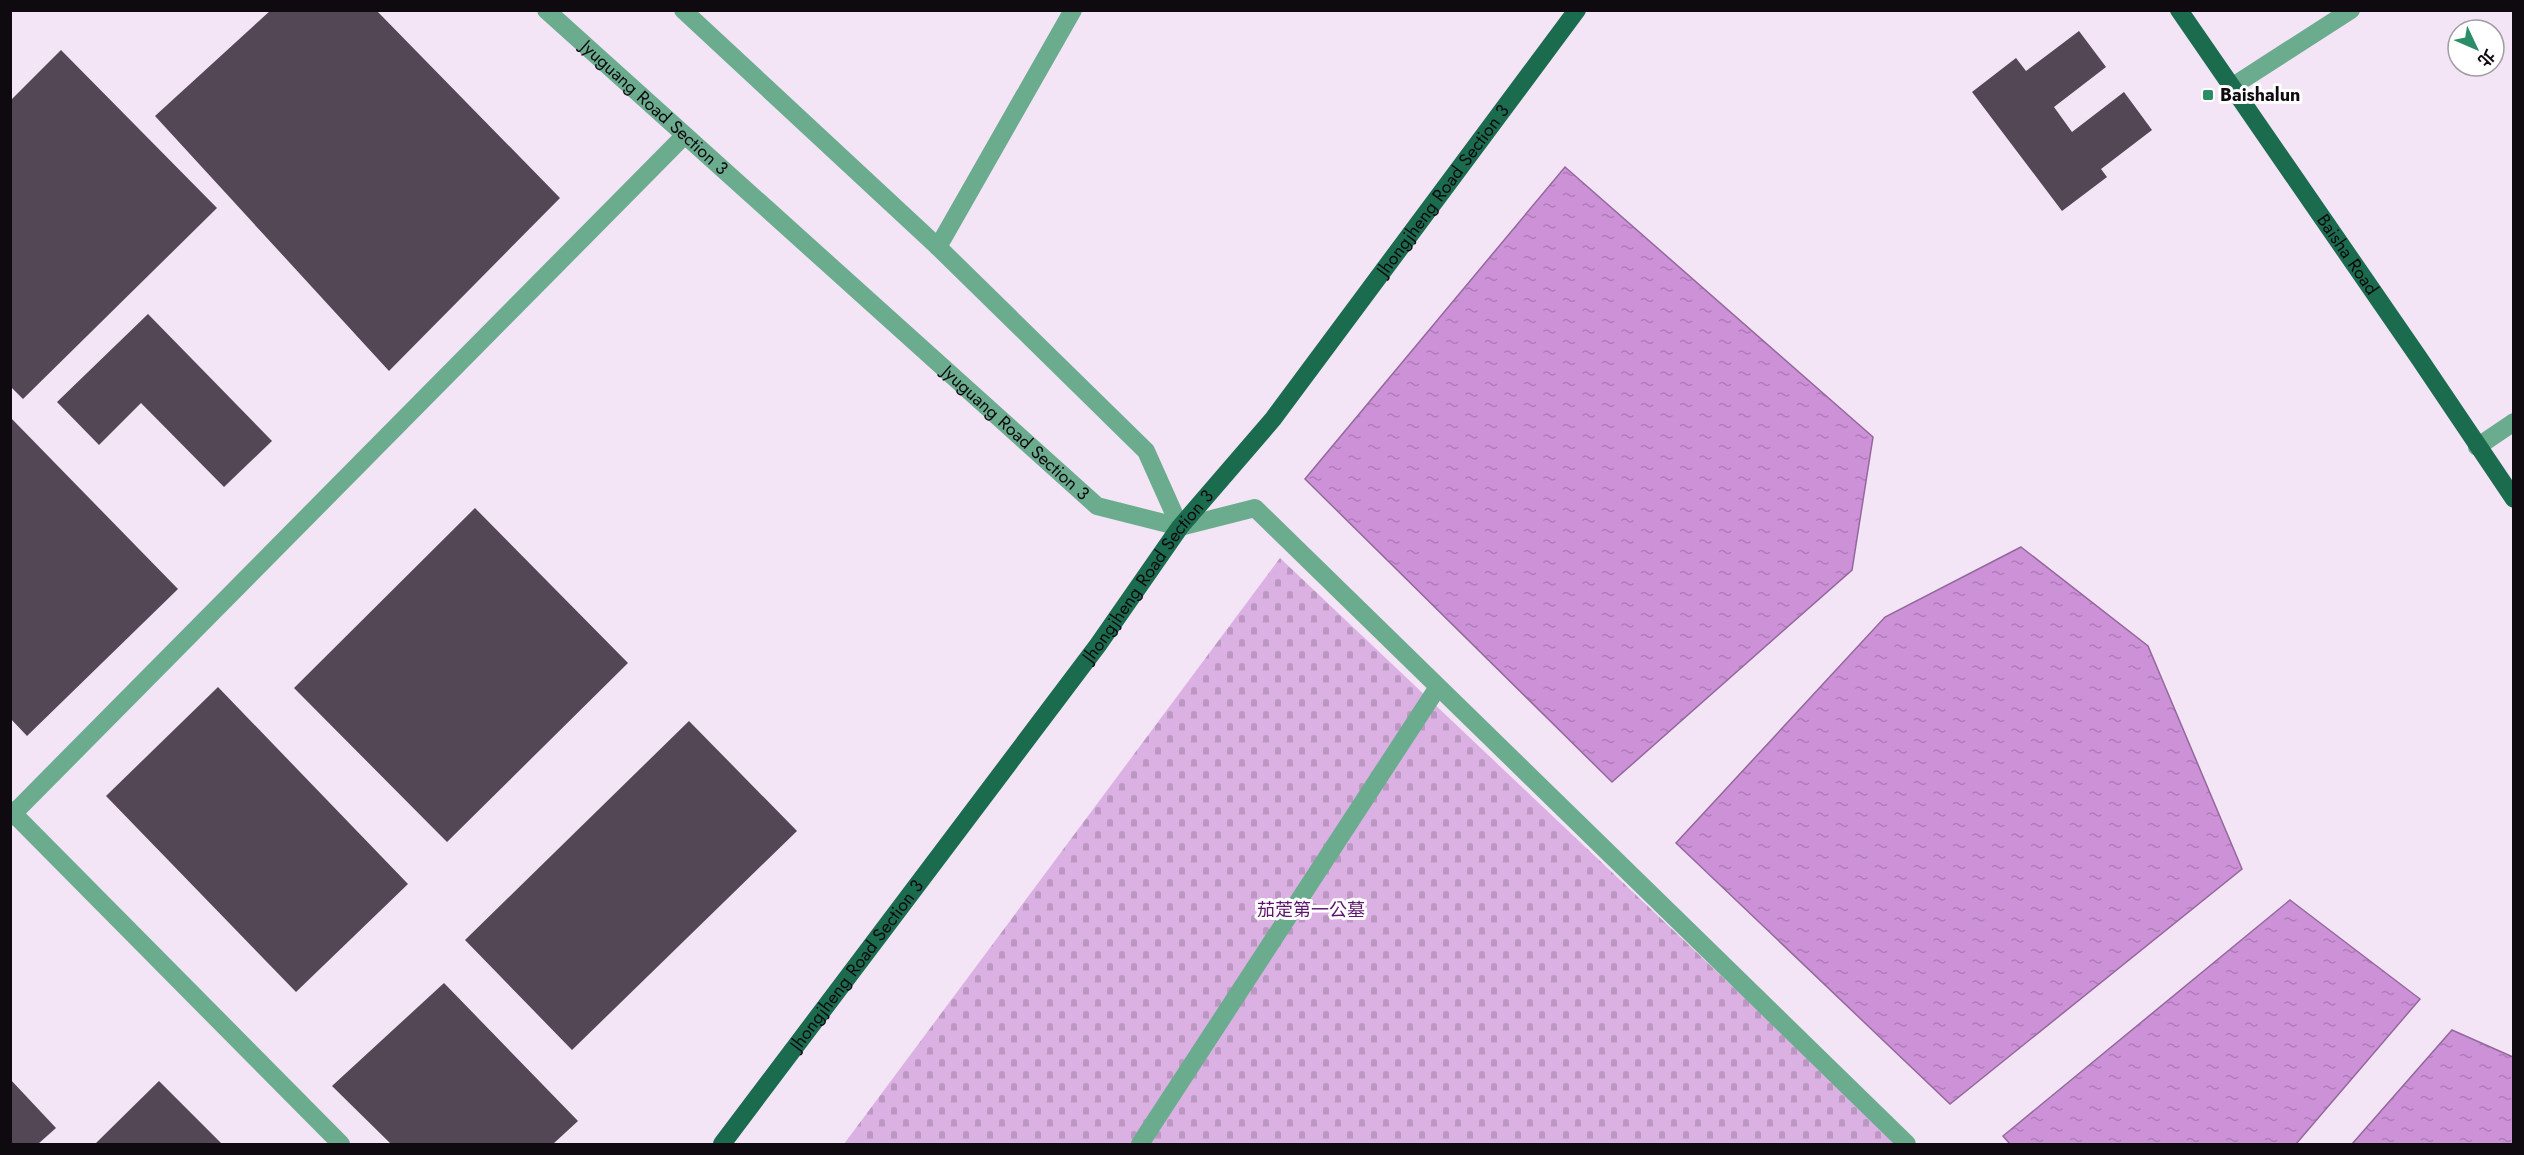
<svg xmlns="http://www.w3.org/2000/svg" width="2524" height="1155" viewBox="0 0 2524 1155" font-family="Jost,'Noto Sans TC',sans-serif">
	<style>
		.cemetery { fill: url(#cemetery-stones) }
		.water { fill: url(#water-ripples); stroke: #94689c; stroke-width: 1.5 }
		.building { fill: #534655 }
		.lines { fill: none; stroke-linecap: round; stroke-linejoin: round }
		.service { stroke: #6bac8e; stroke-width: 18 }
		.minor { stroke: #6bac8e; stroke-width: 18 }
		.tertiary { stroke: #6bac8e; stroke-width: 18 }
		.primary { stroke: #1b6c4e; stroke-width: 18 }
		.poi-dot { fill: #2b8d67; stroke: #fff; stroke-width: 2 }
		.labels { text-anchor: middle; stroke-width: 6; stroke-linejoin: round; paint-order: stroke }
		.poi-label { font-size: 18px; font-weight: bold; fill: #0f0a10; stroke: #fff; text-anchor: start }
		.street-label { font-size: 18px; fill: #0f0a10; stroke: #fff }
		.park-label { font-size: 18px; fill: #5e146b; stroke: #fff }
	</style>
	<defs>
		<pattern id="cemetery-stones" width="16" height="16" patternUnits="userSpaceOnUse" patternTransform="scale(1.5)"><rect width="16" height="16" fill="#dbb1e3"/><path d="M2 7V4a2 2 0 0 1 4 0v3zM10 15v-3a2 2 0 0 1 4 0v3z" fill="#bb97c2"/></pattern>
		<pattern id="water-ripples" width="26" height="14" patternUnits="userSpaceOnUse" patternTransform="scale(1.5)"><rect width="26" height="14" fill="#cd91d8"/><path d="M2 4q2-2 4 0t4 0M15 11q2-2 4 0t4 0" fill="none" stroke="#af7cb8"/></pattern>
	</defs>
	<rect width="100%" height="100%" fill="#f3e4f6"/>
	<!-- cemetery -->
	<path class="cemetery" d="M1280,558L1899,1144H844Z"/>
	<!-- water -->
	<path class="water" d="M1565,167L1873,437L1852,570L1612,782L1305,479Z
		M2021,547L2148,646L2242,869L1950,1104L1676,843L1885,617Z
		M2290,900L2420,999L2296,1144H2010L2003,1136Z
		M2452,1030L2513,1057V1144H2352Z"/>
	<!-- building -->
	<path class="building" d="M271,10H376L560,198L389,371L155,116Z
		M2079,31L2106,67L2054,107L2072,132L2124,92L2152,130L2101,169L2107,177L2062,211L1972,92L2016,58L2026,71Z
		M61,50L217,208L23,399L10,386V101Z
		M148,314L272,441L224,487L141,403L99,445L57,402Z
		M10,417L178,589L27,736L10,718Z
		M475,508L628,663L447,842L294,688Z
		M218,687L408,884L296,992L106,796Z
		M689,721L797,831L572,1050L465,940Z
		M444,983L578,1121L553,1144H391L332,1086Z
		M10,1079L56,1128L38,1144H10Z
		M159,1081L222,1144H95Z"/>
	<g class="lines">
		<!-- service -->
		<path class="service" d="M2233,86L2351,10
			M938,247L1073,10
			M2477,447L2514,422
			M1180,527L1255,508L1907,1144
			M1140,1144L1438,687"/>
		<!-- minor -->
		<path class="minor" d="M10,810L341,1144
			M10,817L684,136"/>
		<!-- tertiary -->
		<g class="tertiary">
			<path id="s1" d="M546,10L1097,506L1180,527"/>
			<path d="M683,10L938,247L1146,451L1180,527"/>
		</g>
		<!-- primary -->
		<g class="primary">
			<path id="s2" d="M2179,10L2419,358L2514,499"/>
			<path id="s3" d="M722,1144L1098,645L1180,527L1273,419L1577,10"/>
		</g>
	</g>
	<!-- markers -->
	<rect class="poi-dot" x="2202" y="89" width="12" height="12" rx="3"/>
	<g class="labels">
		<!-- poi labels -->
		<g class="poi-label">
			<text x="2220" y="101">Baishalun</text>
		</g>
		<!-- street labels -->
		<g class="street-label">
			<text dy="6" stroke="none"><textPath href="#s1" startOffset="146">Jyuguang Road Section 3</textPath></text>
			<text dy="6" stroke="none"><textPath href="#s3" startOffset="1196">Jhongjheng Road Section 3</textPath></text>
			<text dy="6" stroke="none"><textPath href="#s2" startOffset="297">Baisha Road</textPath></text>
			<text dy="6" stroke="none"><textPath href="#s1" startOffset="632">Jyuguang Road Section 3</textPath></text>
			<text dy="6" stroke="none"><textPath href="#s3" startOffset="710">Jhongjheng Road Section 3</textPath></text>
			<text dy="6" stroke="none"><textPath href="#s3" startOffset="224">Jhongjheng Road Section 3</textPath></text>
		</g>
		<!-- park labels -->
		<g class="park-label">
			<text x="1311" y="916">茄萣第一公墓</text>
		</g>
	</g>
	<!-- border -->
	<rect width="2524" height="1155" fill="none" stroke="#0f0a10" stroke-width="24"/>
	<!-- north arrow -->
	<g transform="translate(2476 48) rotate(134)"><circle r="28" fill="#ffffff" stroke="#9f9d9f" stroke-width="1.5"/>
	<path d="M0-4.5L10 22L0 15L-10 22Z" fill="#2b8d67"/>
	<text y="-9" font-size="16" font-weight="bold" text-anchor="middle" fill="#0f0a10">北</text>
	</g>
</svg>
